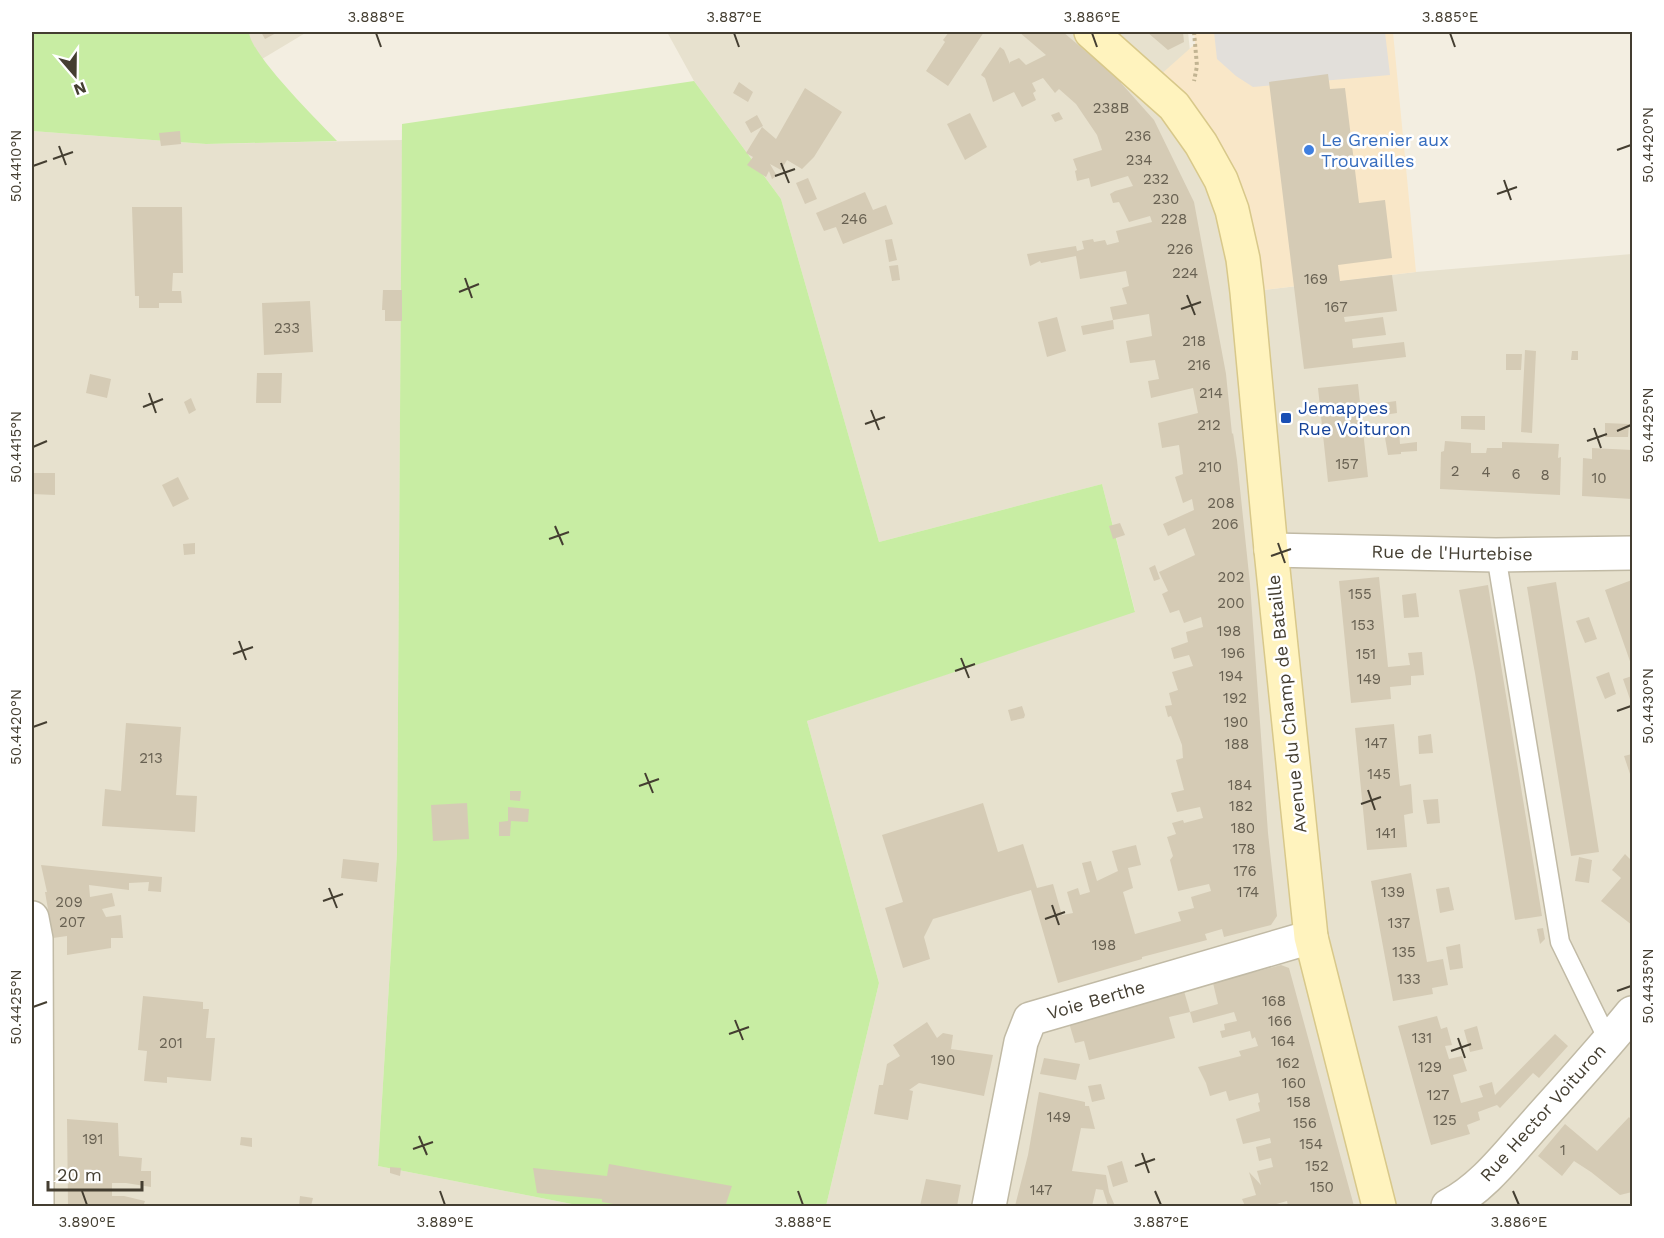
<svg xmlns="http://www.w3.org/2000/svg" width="1664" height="1238" viewBox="0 0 1664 1238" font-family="'Work Sans',sans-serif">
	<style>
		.residential { fill: #e7e1ce }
		.commercial { fill: #f9e7c8 }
		.green { fill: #c8eda3 }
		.parking { fill: #e2dfda }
		.building { fill: #d5cbb5 }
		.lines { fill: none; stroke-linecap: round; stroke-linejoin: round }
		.lane-casing { stroke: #c1baa5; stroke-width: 21 }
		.street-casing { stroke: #c1baa5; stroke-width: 36 }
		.secondary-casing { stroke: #d8c88a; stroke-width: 36 }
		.path { stroke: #c2b492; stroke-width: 4; stroke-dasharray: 3 3; stroke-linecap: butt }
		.lane { stroke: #fff; stroke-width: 18 }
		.street { stroke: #fff; stroke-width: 33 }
		.secondary { stroke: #fff3be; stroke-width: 33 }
		.ticks { fill: none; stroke: #443e31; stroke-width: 2 }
		.shop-dot { fill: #3f7fe0; stroke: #fff; stroke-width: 2 }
		.transit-dot { fill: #1a4fb4; stroke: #fff; stroke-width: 2 }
		.labels { text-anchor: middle; stroke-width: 5; stroke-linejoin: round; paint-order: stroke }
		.number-label { font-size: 15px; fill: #686152 }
		.shop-label { font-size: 18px; fill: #366cbe; stroke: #fff; text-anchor: start }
		.transit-label { font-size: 18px; fill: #164399; stroke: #fff; text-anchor: start }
		.street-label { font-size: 18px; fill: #443e31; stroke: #fff }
		.neatline { fill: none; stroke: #443e31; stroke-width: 2 }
		.ticks-label { font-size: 15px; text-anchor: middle; fill: #443e31 }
	</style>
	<rect width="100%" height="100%" fill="#f3eee1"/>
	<!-- residential -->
	<path class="residential" d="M249,32H307L262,59L249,38Z
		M667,32H1188L1190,51L1174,106L1247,292L1416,272L1632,254V1206H826L879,983L807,721L1135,611L1102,484L879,542L781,199L694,81Z
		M32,131L206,144L402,140L397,852L378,1166L582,1206H32Z"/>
	<!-- commercial -->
	<path class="commercial" d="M1194,32H1393L1416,272L1247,292L1232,210L1150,84L1195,44Z"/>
	<!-- green -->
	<path class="green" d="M32,32H249C250,54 318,121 337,141L206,144L32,131Z
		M694,81L781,199L879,542L1102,484L1135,612L807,721L879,983L826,1206H582L378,1166L397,852L402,124Z"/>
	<!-- parking -->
	<path class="parking" d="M1214,32H1385L1390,75L1253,87L1236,76L1217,59Z"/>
	<!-- building -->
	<path class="building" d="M261,32H278L265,39Z
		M949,32H984L948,86L926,71L945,42L943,40Z
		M1019,32H1063L1122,82L1121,83L1154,120L1194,202L1226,374L1232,434L1233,433L1237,460L1250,584L1268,833L1277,916L1271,925L1224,937L1222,929L1205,934L1207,940L1142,957V959L1058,983L1031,890L933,919L924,937L930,959L903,968L885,908L903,902L882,835L983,803L998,852L1023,844L1037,888L1053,884L1062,915L1073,913L1067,892L1078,888L1080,895L1090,892L1082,863L1091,861L1097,881L1118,871L1112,851L1136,845L1141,865L1128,868L1133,888L1123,892L1135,934L1181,921L1178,912L1194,908L1191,897L1211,891L1209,884L1178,891L1170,860L1173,856L1167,837L1176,834L1172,823L1183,820L1184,823L1203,818L1200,807L1177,812L1171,793L1184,790L1176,760L1183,758L1182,745L1171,716L1168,717L1165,706L1172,705L1169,693L1178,690L1172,672L1193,666L1189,655L1174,659L1171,648L1188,642L1186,632L1203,627L1201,617L1184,623L1179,610L1170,613L1162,594L1168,591L1159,572L1195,555L1185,528L1168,536L1163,524L1194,510L1192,499L1183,503L1175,477L1183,474L1179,445L1162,448L1158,423L1198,413L1193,388L1151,398L1148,381L1159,379L1155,360L1130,363L1126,341L1152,336L1149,314L1113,320L1110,307L1127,304L1122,288L1129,286L1126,271L1080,279L1076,256L1041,263L1040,261L1030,266L1027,254L1076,246L1077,251L1084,249L1082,241L1093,239L1094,242L1105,240L1107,245L1119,242L1116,231L1152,222L1150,216L1129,222L1119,202L1113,203L1110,194L1115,191L1133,186L1128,176L1091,187L1089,178L1077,181L1075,171L1077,170L1073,159L1102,150L1097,135L1076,104L1059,89L1055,93L1043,78L1032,83L1036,91L1033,93L1036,100L1022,107L1014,92L993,102L985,78L981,75L1000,47L1004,50L1010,64V62L1019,58L1026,65L1046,55Z
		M1147,32H1183L1184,42L1168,50Z
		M1328,74L1330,89L1345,88L1359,203L1385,200L1392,258L1338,265L1340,281L1392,275L1397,311L1344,317L1345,322L1383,317L1386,335L1352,339L1353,348L1404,342L1406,357L1304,369L1269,82Z
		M739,82L753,92L748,102L733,93Z
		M805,88L842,112L814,157L802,169L787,160L781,170L770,164L777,176L772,179L769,171L766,177L747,165L753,157L746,153L762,127L776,139Z
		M1059,112L1063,119L1055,122L1051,115Z
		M970,113L987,147L965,160L947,124Z
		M757,115L763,126L751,133L745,122Z
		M180,131L181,144L161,146L159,133Z
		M808,178L817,199L805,204L796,183Z
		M865,192L873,210L886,205L893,224L843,244L836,227L824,231L816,213Z
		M132,207H182L183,273H173L172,291H181L182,303H159V308H139V296H135Z
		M892,239L897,260L889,262L885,240Z
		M898,265L900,280L892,281L889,266Z
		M383,290H402V321H385V310H382Z
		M310,301L313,352L264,355L262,303Z
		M1057,317L1066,351L1047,357L1038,322Z
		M1113,320L1114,329L1083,335L1081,326Z
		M1525,350L1536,351L1532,433L1521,432Z
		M1572,351H1578V360H1571Z
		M1506,354H1522L1521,370H1506Z
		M257,373H282L281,403H256Z
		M90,374L111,379L107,398L86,393Z
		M1358,384L1368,477L1328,482L1318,388Z
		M191,398L196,410L189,414L184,402Z
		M1396,401L1397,413L1384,415L1382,403Z
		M1461,416H1485V430L1461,429Z
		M1605,423L1629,424L1628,437H1605Z
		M1399,430L1400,444L1417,442V451L1401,452V454L1388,455L1384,432Z
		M1445,441L1471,443V453H1486L1487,448H1502V442L1559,444L1558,458L1561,457L1560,495L1440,489L1441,452L1444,451Z
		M1592,448L1632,450V499L1582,496L1583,458L1592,459Z
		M32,473H55V495L32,494Z
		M178,477L189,499L173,507L162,485Z
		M1120,523L1125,535L1113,539L1109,526Z
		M195,543V554L184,555L183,544Z
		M1155,565L1160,579L1154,581L1149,568Z
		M1379,577L1388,667L1410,665L1408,653L1422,652L1424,675L1411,676V685L1390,687L1391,699L1351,703L1339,581Z
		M1632,580V667L1605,590Z
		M1556,582L1599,852L1571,856L1527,587Z
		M1488,585L1542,916L1515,920L1475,673L1459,590Z
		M1416,593L1419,617L1404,618L1402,595Z
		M1589,617L1597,639L1585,643L1576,621Z
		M1609,672L1616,694L1605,699L1596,677Z
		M1632,676V705L1623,679Z
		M1022,706L1025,715L1024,718L1011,721L1008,710Z
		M126,723L181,727L176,795L197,796L195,832L102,826L105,789L121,791Z
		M1394,724L1400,786L1411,784L1413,813L1404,815L1407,847L1367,850L1355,728Z
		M1431,734L1433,753L1419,754L1418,736Z
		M1632,754V780L1624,756Z
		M510,791H521L520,801L510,800Z
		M1438,799L1440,823L1427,824L1423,800Z
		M467,803L469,839L433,841L431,805Z
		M508,807L529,809L528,822L511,821L510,836H499V822L508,821Z
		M1625,854L1632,861V925L1601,901L1621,878L1612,870Z
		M1579,857L1592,860L1589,883L1575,881Z
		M343,859L379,863L377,882L341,878Z
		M41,865L162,877L161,892L148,891L149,882L129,883V890L89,885L90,897L112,893L115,906L102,909L106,917L121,915L123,938H111V948L67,955V936L53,938L45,892H47Z
		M1411,873L1427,962L1443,959L1448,985L1432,988L1433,994L1393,1001L1371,881Z
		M1449,887L1454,910L1440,913L1436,889Z
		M1543,928L1545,939L1540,944L1537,929Z
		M1460,944L1463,968L1450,970L1446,947Z
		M1281,965L1289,968L1354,1206H1288L1287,1201L1269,1206H1245L1242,1199L1256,1195L1249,1172L1261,1185L1257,1171L1273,1167L1271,1158L1259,1161L1256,1147L1271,1143L1270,1138L1243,1144L1236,1119L1260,1111L1258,1103L1260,1102L1258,1093L1229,1101L1226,1091L1210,1096L1206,1083L1198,1067L1241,1056L1239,1051L1258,1046L1255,1037L1252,1039L1250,1031L1222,1038L1220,1031L1225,1030L1224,1024L1237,1021L1234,1012L1193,1023L1190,1012L1218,1004L1213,983Z
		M1184,991L1190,1012L1169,1017L1175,1038L1089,1060L1084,1041L1075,1043L1069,1023Z
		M143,996L203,1002V1009H209L206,1038H215L211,1081L167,1077V1083L144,1081L147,1051L138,1050Z
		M1437,1016L1441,1029L1447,1027L1452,1045L1445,1046L1449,1059L1462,1056L1467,1071L1453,1075L1461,1103L1483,1097L1479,1086L1492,1082L1495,1095L1555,1034L1568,1046L1539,1078L1533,1073L1500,1108L1497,1105L1478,1112L1480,1120L1467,1125L1470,1134L1431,1145L1398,1026Z
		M927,1022L937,1038L943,1033L953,1035L951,1049L993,1055L984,1096L919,1083L909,1090L913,1091L908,1120L874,1114L879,1085H883L887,1064L900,1056L893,1045Z
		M1477,1026L1483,1049L1470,1052L1464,1030Z
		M1044,1058L1080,1064L1076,1080L1040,1074Z
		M1101,1084L1105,1099L1092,1102L1088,1086Z
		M1039,1092L1085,1102V1106H1089L1095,1129L1081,1128L1072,1171L1106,1175L1109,1192L1115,1206H1108L1103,1190L1096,1189L1092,1206H1015L1028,1155Z
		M1629,1117L1632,1121V1192L1620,1195L1591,1172L1574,1161L1562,1176L1538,1156L1565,1124L1597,1151Z
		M67,1119L118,1123L119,1156L142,1158L141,1171H151V1187L126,1183H112V1196H124L145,1201L144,1204L157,1205V1206H68Z
		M241,1137L252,1138V1147L240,1145Z
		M1122,1161L1128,1182L1113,1187L1107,1166Z
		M609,1164L732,1186L726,1204L732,1205V1206H625L602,1202V1199L537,1193L533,1168L607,1176Z
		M390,1167L401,1168L400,1176L390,1173Z
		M926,1179L961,1185L957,1206H920Z
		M300,1196L313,1198L311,1206H299Z"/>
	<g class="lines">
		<defs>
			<path id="lane" d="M1496,555L1560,942L1609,1042"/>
			<path id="street" d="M1271,550L1496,555L1632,553
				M32,918L36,939L37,1206
				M989,1206L1021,1042L1030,1019L1311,937
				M1448,1206C1483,1188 1508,1154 1535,1124C1568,1087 1601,1051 1632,1013"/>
			<path id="secondary" d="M1091,32L1174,106L1201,144L1221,180L1232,210L1243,259L1247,292L1271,550L1311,937L1379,1206"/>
		</defs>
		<!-- lane casing -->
		<use href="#lane" class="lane-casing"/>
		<!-- street casing -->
		<use href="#street" class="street-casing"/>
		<!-- secondary casing -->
		<use href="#secondary" class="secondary-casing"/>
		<!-- path -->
		<path class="path" d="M1194,32L1197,66L1194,81"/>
		<!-- lane -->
		<use href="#lane" class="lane"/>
		<!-- street -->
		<use href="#street" class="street"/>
		<!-- secondary -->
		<use href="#secondary" class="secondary"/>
	</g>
	<!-- ticks -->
	<path class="ticks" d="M376,33L381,47M734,33L739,47M1092,33L1097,47M1450,33L1455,47M59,146L66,165M1617,150L1631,145M53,159L73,152M781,163L789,183M33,166L47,161M775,176L795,169M1504,180L1511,200M1497,194L1517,187M465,278L472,298M459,292L479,284M1187,295L1195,315M1181,309L1201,302M149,393L156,413M143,407L163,399M871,410L879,430M865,424L885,417M1594,428L1601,448M1617,431L1631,425M1587,441L1607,434M33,447L47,441M555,526L563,545M549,539L569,532M1278,543L1285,563M1271,556L1291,549M239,641L246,660M233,654L253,647M961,658L969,678M955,671L975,664M1617,711L1631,706M33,727L47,722M645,773L653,793M639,786L659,779M1368,790L1375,810M1361,804L1381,797M329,888L337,908M323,901L343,894M1052,905L1059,925M1045,919L1065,912M1617,991L1631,986M33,1007L47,1002M735,1020L743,1040M729,1034L749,1027M1458,1038L1465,1058M1451,1051L1471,1044M419,1136L427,1155M413,1149L433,1142M1142,1153L1149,1173M1135,1166L1155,1159M82,1191L87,1205M440,1191L445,1205M798,1191L803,1205M1155,1191L1161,1205M1513,1191L1519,1205"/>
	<!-- markers -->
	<circle class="shop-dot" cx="1309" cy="150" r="6"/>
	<rect class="transit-dot" x="1280" y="412" width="12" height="12" rx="3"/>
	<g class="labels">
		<!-- number labels -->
		<g class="number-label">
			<text x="1111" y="113">238B</text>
			<text x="1138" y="141">236</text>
			<text x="1139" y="165">234</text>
			<text x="1156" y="184">232</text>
			<text x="1166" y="204">230</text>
			<text x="854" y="224">246</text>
			<text x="1174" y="224">228</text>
			<text x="1180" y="254">226</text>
			<text x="1185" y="278">224</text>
			<text x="1316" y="284">169</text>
			<text x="1336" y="312">167</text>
			<text x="287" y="333">233</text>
			<text x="1194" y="346">218</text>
			<text x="1199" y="370">216</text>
			<text x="1211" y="398">214</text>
			<text x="1209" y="430">212</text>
			<text x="1347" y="469">157</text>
			<text x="1210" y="472">210</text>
			<text x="1455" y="476">2</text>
			<text x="1486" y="477">4</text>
			<text x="1516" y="479">6</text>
			<text x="1545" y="480">8</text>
			<text x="1599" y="483">10</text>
			<text x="1221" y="508">208</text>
			<text x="1225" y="529">206</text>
			<text x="1231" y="582">202</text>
			<text x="1360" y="599">155</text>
			<text x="1231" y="608">200</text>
			<text x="1363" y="630">153</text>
			<text x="1229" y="636">198</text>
			<text x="1233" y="658">196</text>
			<text x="1366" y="659">151</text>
			<text x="1231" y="681">194</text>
			<text x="1369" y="684">149</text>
			<text x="1235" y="703">192</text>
			<text x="1236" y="727">190</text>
			<text x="1376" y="748">147</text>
			<text x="1237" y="749">188</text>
			<text x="151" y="763">213</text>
			<text x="1379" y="779">145</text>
			<text x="1240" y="790">184</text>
			<text x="1241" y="811">182</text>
			<text x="1243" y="833">180</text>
			<text x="1386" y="838">141</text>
			<text x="1244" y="854">178</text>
			<text x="1245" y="876">176</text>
			<text x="1248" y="897">174</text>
			<text x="1393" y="897">139</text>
			<text x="69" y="907">209</text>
			<text x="72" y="927">207</text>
			<text x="1399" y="928">137</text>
			<text x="1104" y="950">198</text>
			<text x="1404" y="957">135</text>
			<text x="1409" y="984">133</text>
			<text x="1274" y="1006">168</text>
			<text x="1280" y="1026">166</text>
			<text x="1422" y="1043">131</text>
			<text x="1283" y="1046">164</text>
			<text x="171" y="1048">201</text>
			<text x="943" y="1065">190</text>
			<text x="1288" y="1068">162</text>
			<text x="1430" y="1072">129</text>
			<text x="1294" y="1088">160</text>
			<text x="1438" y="1100">127</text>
			<text x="1299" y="1107">158</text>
			<text x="1059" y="1122">149</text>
			<text x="1445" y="1125">125</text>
			<text x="1305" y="1128">156</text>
			<text x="93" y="1144">191</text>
			<text x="1311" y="1149">154</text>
			<text x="1563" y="1155">1</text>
			<text x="1317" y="1171">152</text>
			<text x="1322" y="1192">150</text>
			<text x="1041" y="1195">147</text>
		</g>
		<!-- shop labels -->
		<g class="shop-label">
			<text x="1321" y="146">Le Grenier aux<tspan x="1321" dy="21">Trouvailles</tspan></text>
		</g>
		<!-- transit labels -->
		<g class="transit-label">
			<text x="1298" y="414">Jemappes<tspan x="1298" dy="21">Rue Voituron</tspan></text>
		</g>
		<!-- street labels -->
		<g class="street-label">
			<text transform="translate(1452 553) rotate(1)" y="6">Rue de l'Hurtebise</text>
			<text transform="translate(1287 704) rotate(-96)" y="6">Avenue du Champ de Bataille</text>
			<text transform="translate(1096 1000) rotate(-16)" y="6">Voie Berthe</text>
			<text transform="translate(1543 1113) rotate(-48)" y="6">Rue Hector Voituron</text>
		</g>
	</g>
	<!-- border -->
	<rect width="1664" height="1238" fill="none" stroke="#ffffff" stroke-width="66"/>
	<!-- north arrow -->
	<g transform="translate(75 75) rotate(160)" stroke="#ffffff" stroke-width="4.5" paint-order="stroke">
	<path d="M0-4.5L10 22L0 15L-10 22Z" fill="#443e31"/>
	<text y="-9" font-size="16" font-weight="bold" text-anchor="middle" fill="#443e31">N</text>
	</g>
	<!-- scale -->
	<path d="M48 1181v9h94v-9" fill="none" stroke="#443e31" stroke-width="3"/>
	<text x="57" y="1181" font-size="18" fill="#443e31" stroke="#ffffff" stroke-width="4.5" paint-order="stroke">20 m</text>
	<rect x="33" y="33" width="1598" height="1172" class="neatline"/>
	<g class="ticks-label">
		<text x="376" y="22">3.888°E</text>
		<text x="734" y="22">3.887°E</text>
		<text x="1092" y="22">3.886°E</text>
		<text x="1450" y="22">3.885°E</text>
		<text transform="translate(1648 145) rotate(-90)" y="5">50.4420°N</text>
		<text transform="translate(16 166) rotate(-90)" y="5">50.4410°N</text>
		<text transform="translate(1648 425) rotate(-90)" y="5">50.4425°N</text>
		<text transform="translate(16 447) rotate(-90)" y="5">50.4415°N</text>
		<text transform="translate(1648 706) rotate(-90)" y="5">50.4430°N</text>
		<text transform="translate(16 727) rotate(-90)" y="5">50.4420°N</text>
		<text transform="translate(1648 986) rotate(-90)" y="5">50.4435°N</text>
		<text transform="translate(16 1007) rotate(-90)" y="5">50.4425°N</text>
		<text x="87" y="1227">3.890°E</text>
		<text x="445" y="1227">3.889°E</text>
		<text x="803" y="1227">3.888°E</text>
		<text x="1161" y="1227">3.887°E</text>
		<text x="1519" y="1227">3.886°E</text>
	</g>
</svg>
